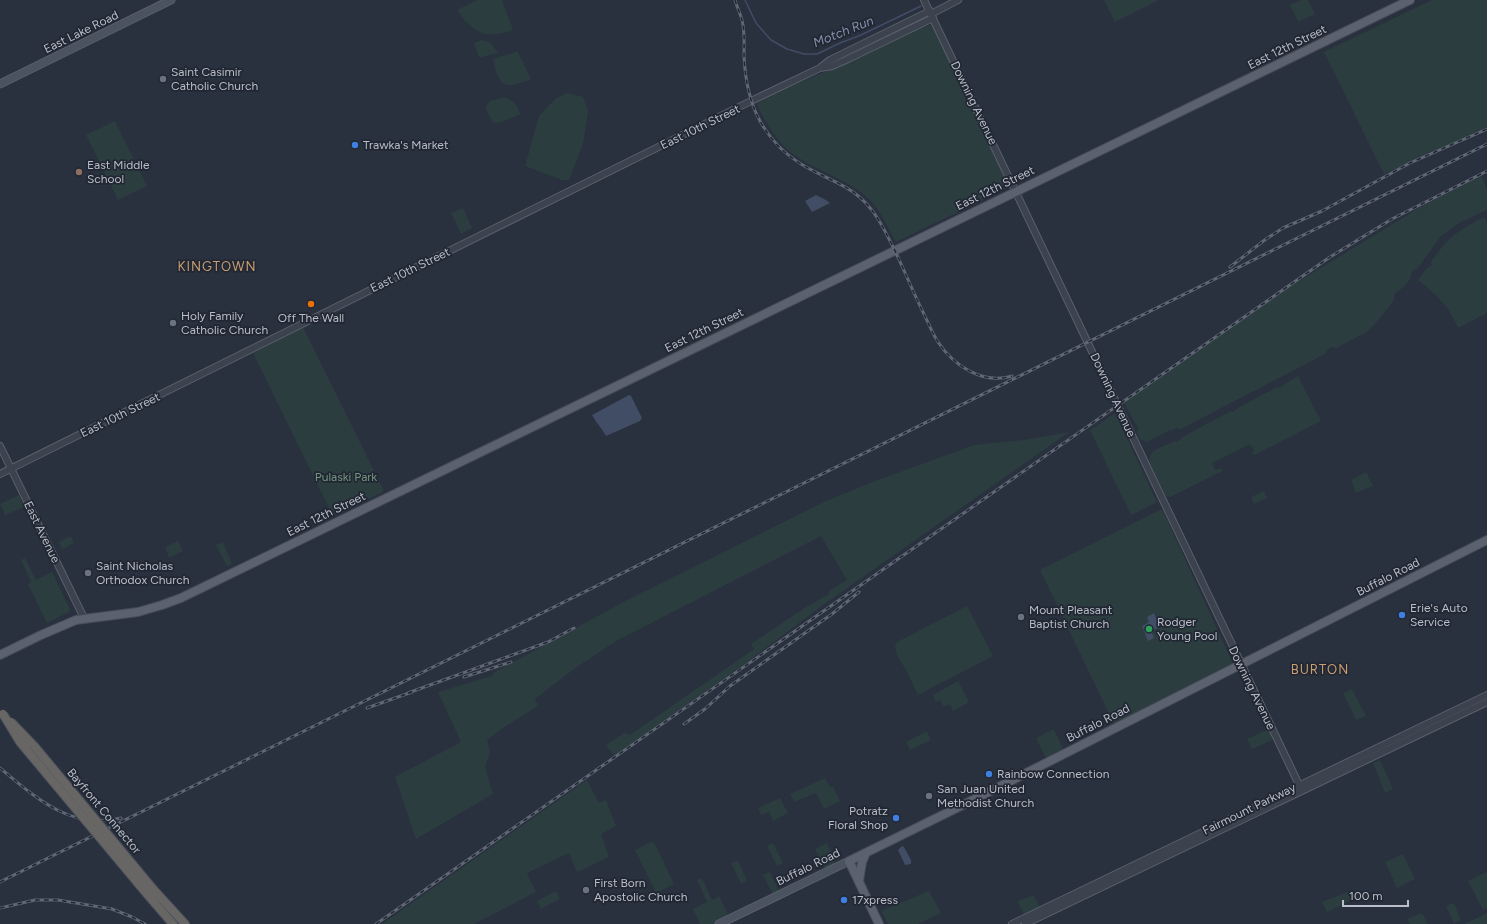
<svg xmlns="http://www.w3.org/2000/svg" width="1487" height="924" viewBox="0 0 1487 924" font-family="Figtree,sans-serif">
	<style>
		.green { fill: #2c3d40 }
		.water { fill: #414d65 }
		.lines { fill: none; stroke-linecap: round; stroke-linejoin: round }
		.stream { stroke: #414d65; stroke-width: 1.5 }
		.tertiary-casing { stroke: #5a606b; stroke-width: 8 }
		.secondary-casing { stroke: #5a606b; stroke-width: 9 }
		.primary-casing { stroke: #464b57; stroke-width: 10 }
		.trunk-casing { stroke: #474d58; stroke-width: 10 }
		.tertiary { stroke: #3c424e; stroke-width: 6 }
		.secondary { stroke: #4b5260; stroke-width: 7 }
		.primary { stroke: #5b616e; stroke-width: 8 }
		.trunk { stroke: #676664; stroke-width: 8 }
		.rail-casing { stroke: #5f6674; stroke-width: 3 }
		.rail { stroke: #212733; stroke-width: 1.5; stroke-dasharray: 4.5; stroke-linecap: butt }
		.trunk-bridge-casing { stroke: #474d58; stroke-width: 10; stroke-linecap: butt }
		.trunk-bridge { stroke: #676664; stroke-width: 8 }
		.worship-dot { fill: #6b7280; stroke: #212733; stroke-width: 1.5 }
		.shop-dot { fill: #3f7fe0; stroke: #212733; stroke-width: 1.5 }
		.education-dot { fill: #8d6e63; stroke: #212733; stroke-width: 1.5 }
		.food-dot { fill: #e8710a; stroke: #212733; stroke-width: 1.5 }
		.leisure-dot { fill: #2e9e5b; stroke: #212733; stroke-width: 1.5 }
		.labels { text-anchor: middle; stroke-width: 3.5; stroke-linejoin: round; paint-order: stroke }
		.street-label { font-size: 12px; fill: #b9bec8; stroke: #212733 }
		.poi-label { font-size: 12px; fill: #b9bec8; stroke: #212733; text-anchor: start }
		.park-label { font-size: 12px; fill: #73967d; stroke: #212733 }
		.water-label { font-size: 13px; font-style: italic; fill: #8492ac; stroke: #212733 }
		.neighbourhood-label { font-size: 13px; letter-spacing: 1px; fill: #c99e73; stroke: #212733 }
	</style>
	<rect width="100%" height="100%" fill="#29303e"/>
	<!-- green -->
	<path class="green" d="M477,0H502L513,30C486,40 473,33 457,10Z
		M1104,0H1159L1115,22Z
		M1301,0H1308L1315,14L1298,22L1290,5Z
		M1432,0H1487V127L1384,174L1324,52Z
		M933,25L1010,183L1009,186L991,196L896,242C888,229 881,211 870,200C848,179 819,172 794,155C777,143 766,122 756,104L790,87L845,63L921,27Z
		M482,40L490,42L498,53L481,57H479L474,43Z
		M516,52H518L531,79C505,90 499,88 493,59Z
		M567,93L583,97L588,111L583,144L569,180H562L525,166L539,116L555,99Z
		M505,97L515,103L521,114L502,122L493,123L485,107L490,101Z
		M115,121L147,186L118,200L86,135Z
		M1481,175L1487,189V210L1459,223L1441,236L1417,269C1410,271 1412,273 1410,279C1408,283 1403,287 1400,290L1397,291L1394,295V300L1376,323L1367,332L1336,348L1332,347L1328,349L1325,354L1181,429L1176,428L1171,431V434L1170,430L1147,442L1139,439L1137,431L1138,428L1123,401L1268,300L1442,194Z
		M463,208L472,228L461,234L451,213Z
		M1484,217L1487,222V313L1458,328C1450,307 1435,293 1418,280L1427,268L1432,265L1431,262L1445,243L1455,234L1462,230V229Z
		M303,327L383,489V492L335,515L332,514L253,353Z
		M1298,376L1321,421L1254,455L1252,452L1254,451L1250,444L1212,463L1215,470L1220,468L1223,471L1170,497L1166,496L1150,463L1149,458L1153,451L1175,441L1177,442L1186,435L1231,411L1233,412L1238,408L1277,387L1278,388L1283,386L1284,384Z
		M1115,413L1157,502L1131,515L1090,430Z
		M1069,432L826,603L751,659L614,756L606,745L624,733L630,735L754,649L751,644L806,607L829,594V591L847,580L821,536L616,641L574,669L535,699L538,706L503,728L487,740L490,752L485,767L493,794L416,839L395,777L461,742L438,692L492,676L495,672L629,599L824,502L870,483L974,445L1024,440Z
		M1366,472L1373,486L1356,493L1351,480Z
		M1264,491L1267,498L1254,504L1251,497Z
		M19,495L24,507L5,515L0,504Z
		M1162,509C1186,560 1209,612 1233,664L1114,724L1040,570Z
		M71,536L74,543L62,549L59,542Z
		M178,541L183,551L169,558L165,547Z
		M223,542L232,564L227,566L216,545Z
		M25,558L36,580L52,572L70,609L69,612L47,623L28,584L31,582L21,560Z
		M967,606L993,656L918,695L906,670L897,655L895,646L897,642Z
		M958,681L969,702L953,711L950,704L943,707L940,700L936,702L933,695Z
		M1352,689L1366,716L1356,720L1343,693Z
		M1054,729L1063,749L1046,758L1036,738Z
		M1267,730H1269L1274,739L1252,749L1247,739Z
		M927,731L931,740L910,750L906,742Z
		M1380,760L1393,789L1385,793L1373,763Z
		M825,778L830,787L833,786L840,801L824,809L816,793L794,802L790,794Z
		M587,780L599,803L606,800L616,826L601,834L609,857L577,872L569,853L527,873L536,892L474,924H382Z
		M780,798L788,813L773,821L769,812L761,815L758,808Z
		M651,842H654L674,884L656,893L635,850Z
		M773,843L783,863L777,866L767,846Z
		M827,843L836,864L827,868L824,867L815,849Z
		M1403,854L1415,879L1397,888L1385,862Z
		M738,860L747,881L741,884L731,863Z
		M770,872L779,892L773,895L763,875Z
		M1487,872V908L1483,910L1468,881Z
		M702,878L712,900L719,896L729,917L713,924H700L693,909L707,902L697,880Z
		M556,891L560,899L541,909L537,901Z
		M929,891L941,913L918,924H888L881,911Z
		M1347,892L1350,898V901L1327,912L1322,902Z
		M1034,895L1040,908L1024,915L1017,901Z
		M1454,903L1461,920L1454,924L1446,906Z
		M1422,913L1428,924H1410L1407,919Z
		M1487,913V924H1464Z"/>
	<!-- water -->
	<path class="water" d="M816,195L826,200L830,203L812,212L805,201Z
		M629,395L631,396L642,418L640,421L606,436C602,428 596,423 592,415Z
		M1154,613L1160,627L1151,631L1154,638L1148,641L1142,626L1149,622L1147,617Z
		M902,846L904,847L911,860V864L905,865L898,850Z"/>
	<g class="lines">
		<!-- stream -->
		<path class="stream" d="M745,0L756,23L771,40L787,49L804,54H817L840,43L861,35L921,6"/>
		<defs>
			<path id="tertiary" d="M924,0L1302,791
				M931,14L958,0
				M821,67L830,60L930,11
				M0,446L84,618
				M0,474L751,101L820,68L832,66L848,59L933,18
				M1012,924L1487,695
				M1025,924L1487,702"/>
			<path id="secondary" d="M0,84L171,0
				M719,924L849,861"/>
			<path id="primary" d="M0,655L41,635L76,620L138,612L162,605L181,598L1410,0
				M859,881L862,862L866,853
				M879,924L849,861L967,803L1487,540"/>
			<path id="trunk" d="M153,889L185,924
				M147,894L173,924"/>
		</defs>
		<!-- tertiary casing -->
		<use href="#tertiary" class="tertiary-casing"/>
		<!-- secondary casing -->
		<use href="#secondary" class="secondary-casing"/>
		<!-- primary casing -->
		<use href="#primary" class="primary-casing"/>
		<!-- trunk casing -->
		<use href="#trunk" class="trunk-casing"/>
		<!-- tertiary -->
		<use href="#tertiary" class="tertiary"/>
		<!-- secondary -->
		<use href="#secondary" class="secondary"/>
		<!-- primary -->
		<use href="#primary" class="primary"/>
		<!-- trunk -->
		<use href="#trunk" class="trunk"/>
		<defs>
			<path id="rail" d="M735,0C737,7 740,13 742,20C745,32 744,44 744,56C745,78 749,101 760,121C770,139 783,153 801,164C832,183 857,185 878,219C896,248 908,282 923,312C928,322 932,333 938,342C954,366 983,385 1012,376
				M1230,267L1266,239L1283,228L1322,211L1410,163L1487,129
				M464,677L511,662
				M408,693L548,642L574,628
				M367,708L412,692
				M684,724L705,709L730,686L832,614L859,592
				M0,768C35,797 71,831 121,818
				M0,882L1487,144
				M0,908L35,900H58L112,909L132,917L145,924
				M376,924L1330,257L1392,219L1487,171"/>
		</defs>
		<!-- rail casing -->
		<use href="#rail" class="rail-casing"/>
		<!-- rail -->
		<use href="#rail" class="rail"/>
		<defs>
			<path id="trunk-bridge" d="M3,714L20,742L147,894
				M11,722L35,747L153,889"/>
		</defs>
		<!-- trunk-bridge casing -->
		<use href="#trunk-bridge" class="trunk-bridge-casing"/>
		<!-- trunk-bridge -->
		<use href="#trunk-bridge" class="trunk-bridge"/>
	</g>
	<!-- markers -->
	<g class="worship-dot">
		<circle cx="163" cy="79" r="4"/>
		<circle cx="173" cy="323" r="4"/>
		<circle cx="88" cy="573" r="4"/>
		<circle cx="1021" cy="617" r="4"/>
		<circle cx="929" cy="796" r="4"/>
		<circle cx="586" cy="890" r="4"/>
	</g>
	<g class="shop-dot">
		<circle cx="355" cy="145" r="4"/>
		<circle cx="1402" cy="615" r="4"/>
		<circle cx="989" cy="774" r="4"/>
		<circle cx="896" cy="818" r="4"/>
		<circle cx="844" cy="900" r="4"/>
	</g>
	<circle class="education-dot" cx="79" cy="172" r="4"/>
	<circle class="food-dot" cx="311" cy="304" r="4"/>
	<circle class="leisure-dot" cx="1149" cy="629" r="4"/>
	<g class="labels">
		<!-- street labels -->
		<g class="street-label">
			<text transform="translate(81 32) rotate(-26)" y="4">East Lake Road</text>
			<text transform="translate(1287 47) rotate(-26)" y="4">East 12th Street</text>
			<text transform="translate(974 103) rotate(64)" y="4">Downing Avenue</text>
			<text transform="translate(700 127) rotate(-26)" y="4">East 10th Street</text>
			<text transform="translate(995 188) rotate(-26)" y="4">East 12th Street</text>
			<text transform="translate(410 270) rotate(-26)" y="4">East 10th Street</text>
			<text transform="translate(704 330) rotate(-26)" y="4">East 12th Street</text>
			<text transform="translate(1113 395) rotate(65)" y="4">Downing Avenue</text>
			<text transform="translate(120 415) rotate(-26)" y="4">East 10th Street</text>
			<text transform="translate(326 514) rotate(-26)" y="4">East 12th Street</text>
			<text transform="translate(42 532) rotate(64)" y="4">East Avenue</text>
			<text transform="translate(1388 577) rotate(-27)" y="4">Buffalo Road</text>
			<text transform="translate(1252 688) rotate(64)" y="4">Downing Avenue</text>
			<text transform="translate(1098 723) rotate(-27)" y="4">Buffalo Road</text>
			<text transform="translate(1249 809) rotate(-26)" y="4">Fairmount Parkway</text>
			<text transform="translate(104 811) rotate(50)" y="4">Bayfront Connector</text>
			<text transform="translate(808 867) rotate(-26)" y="4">Buffalo Road</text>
		</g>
		<!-- poi labels -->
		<g class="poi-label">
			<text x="171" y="76">Saint Casimir<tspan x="171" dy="14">Catholic Church</tspan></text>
			<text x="363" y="149">Trawka's Market</text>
			<text x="87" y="169">East Middle<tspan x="87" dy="14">School</tspan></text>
			<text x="181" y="320">Holy Family<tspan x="181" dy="14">Catholic Church</tspan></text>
			<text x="311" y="322" text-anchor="middle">Off The Wall</text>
			<text x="96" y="570">Saint Nicholas<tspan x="96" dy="14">Orthodox Church</tspan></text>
			<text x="1410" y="612">Erie's Auto<tspan x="1410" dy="14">Service</tspan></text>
			<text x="1029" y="614">Mount Pleasant<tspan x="1029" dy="14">Baptist Church</tspan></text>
			<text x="1157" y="626">Rodger<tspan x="1157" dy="14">Young Pool</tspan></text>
			<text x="997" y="778">Rainbow Connection</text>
			<text x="937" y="793">San Juan United<tspan x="937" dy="14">Methodist Church</tspan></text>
			<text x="888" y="815" text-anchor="end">Potratz<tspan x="888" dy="14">Floral Shop</tspan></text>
			<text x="594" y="887">First Born<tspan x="594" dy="14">Apostolic Church</tspan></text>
			<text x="852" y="904">17xpress</text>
		</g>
		<!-- park labels -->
		<g class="park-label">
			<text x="346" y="481">Pulaski Park</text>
		</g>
		<!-- water labels -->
		<g class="water-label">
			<text transform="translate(843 31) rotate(-22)" y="5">Motch Run</text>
		</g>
		<!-- neighbourhood labels -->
		<g class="neighbourhood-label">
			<text x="217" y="271">KINGTOWN</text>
			<text x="1320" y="674">BURTON</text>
		</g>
	</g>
	<!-- scale -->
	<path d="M1343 900v6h65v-6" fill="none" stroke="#b9bec8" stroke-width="2"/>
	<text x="1349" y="900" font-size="12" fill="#b9bec8" stroke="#212733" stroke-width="3" paint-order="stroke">100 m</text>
</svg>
